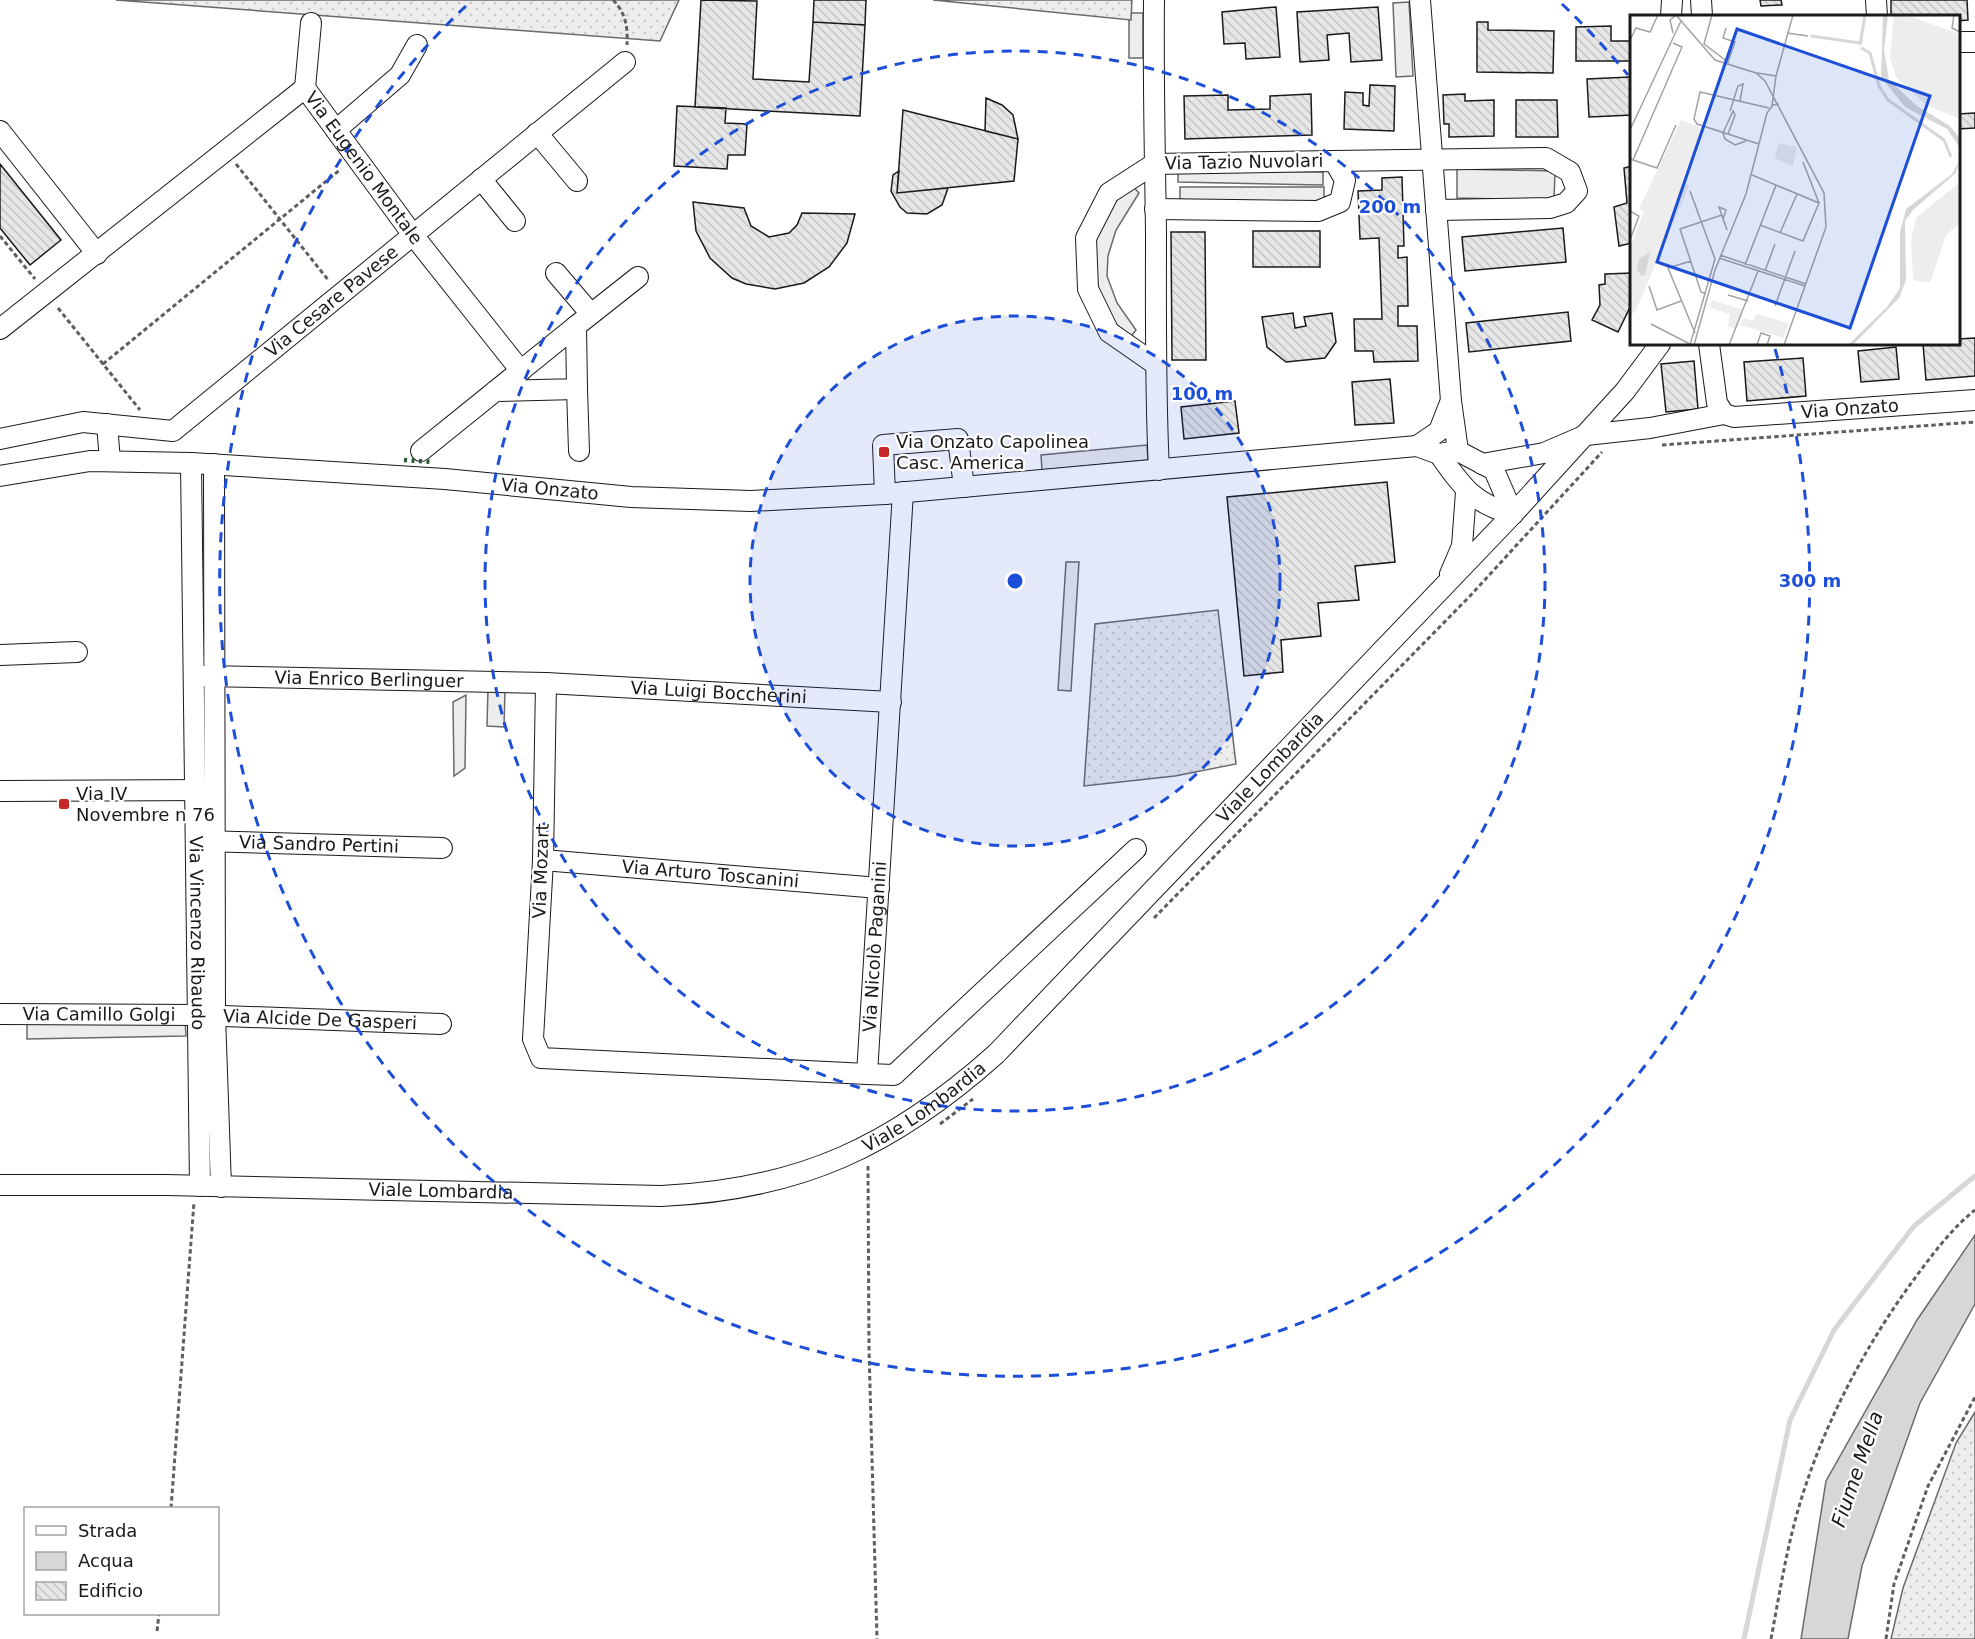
<svg xmlns="http://www.w3.org/2000/svg" width="1975" height="1639" viewBox="0 0 1975 1639" font-family="'DejaVu Sans',sans-serif">
	<style>
		.built { fill: #ededed; stroke: #6a6a6a; stroke-width: 1.5 }
		.garden { fill: url(#garden-dots); stroke: #6a6a6a; stroke-width: 1.5 }
		.water { fill: #d7d7d7; stroke: #6a6a6a; stroke-width: 1.5 }
		.lines { fill: none; stroke-linecap: round; stroke-linejoin: round }
		.stream { stroke: #d7d7d7; stroke-width: 5 }
		.building { fill: url(#building-back-hatch); stroke: #1a1a1a; stroke-width: 1.5 }
		.minor-casing { stroke: #1a1a1a; stroke-width: 22 }
		.path { stroke: #5f5f5f; stroke-width: 3; stroke-dasharray: 4.5 3; stroke-linecap: butt }
		.minor { stroke: #fff; stroke-width: 20 }
		.hedge { stroke: #2b5a34; stroke-width: 4.5; stroke-dasharray: 3 4.5; stroke-linecap: butt }
		.ring { fill: none; stroke: #1d4ed8; stroke-width: 3; stroke-dasharray: 10 8 }
		.poi-dot { fill: #c62828; stroke: #fff; stroke-width: 2 }
		.labels { text-anchor: middle; stroke-width: 4.5; stroke-linejoin: round; paint-order: stroke }
		.street-label { font-size: 18px; fill: #1a1a1a; stroke: #fff }
		.poi-label { font-size: 18px; fill: #1a1a1a; stroke: #fff; text-anchor: start }
		.water-label { font-size: 20px; font-style: italic; fill: #1a1a1a; stroke: #fff }
		.inset-river { fill: none; stroke: #d7d7d7; stroke-width: 3 }
		.inset-road { fill: none; stroke: #a3a3a3; stroke-width: 1.5 }
		.view { fill: #1d4ed8; fill-opacity: 0.15; stroke: #1d4ed8; stroke-width: 3 }
		.inset-edge { fill: none; stroke: #1a1a1a; stroke-width: 3 }
		.centre { fill: #1d4ed8; stroke: #fff; stroke-width: 3 }
		.ring-label { font-size: 18px; text-anchor: middle; font-weight: bold; fill: #1d4ed8; stroke: #fff; stroke-width: 4.5; stroke-linejoin: round; paint-order: stroke }
	</style>
	<defs>
		<pattern id="garden-dots" width="8" height="8" patternUnits="userSpaceOnUse" patternTransform="scale(1.5)"><rect width="8" height="8" fill="#ededed"/><path d="M2 2h.1M6 6h.1" fill="none" stroke="#cbcbcb" stroke-width="1.8" stroke-linecap="round"/></pattern>
		<pattern id="building-back-hatch" width="6" height="6" patternUnits="userSpaceOnUse" patternTransform="scale(1.5)"><rect width="6" height="6" fill="#e6e6e6"/><path d="M-1 5l2 2M0 0l6 6M5-1l2 2" fill="none" stroke="#c5c5c5"/></pattern>
	</defs>
	<rect width="100%" height="100%" fill="#fff"/>
	<!-- built -->
	<path class="built" d="M1409,2L1413,76L1396,77L1393,3Z
		M1129,13H1143V58H1129Z
		M1457,169L1555,171L1554,200L1457,198Z
		M1178,170L1323,172V185L1178,182Z
		M1130,183L1139,193L1116,230L1108,256L1107,276L1117,303L1136,330L1129,339L1103,308L1092,276V254L1099,222Z
		M1180,187H1324V202H1180Z
		M1147,445L1148,460L1042,470L1041,455Z
		M1066,562H1079L1071,691L1058,690Z
		M488,689L505,690L504,727L487,726Z
		M466,695L465,768L454,776L453,702Z
		M185,1020L186,1036L27,1039V1023Z"/>
	<!-- garden -->
	<path class="garden" d="M116,0H679L660,41Z
		M933,0H1132L1131,20Z
		M1218,610L1236,764L1175,776L1084,786L1095,624Z
		M1975,1412V1639H1891L1903,1588L1956,1443Z"/>
	<!-- water -->
	<path class="water" d="M1975,1235V1304L1920,1403L1862,1566L1848,1639H1801L1826,1481L1917,1320Z"/>
	<g class="lines">
		<!-- stream -->
		<path class="stream" d="M1744,1639L1790,1420L1834,1330L1914,1226L1975,1176"/>
	</g>
	<!-- building -->
	<path class="building" d="M701,0L757,1L753,79L809,82L813,22L865,25L860,116L695,107Z
		M814,0H866L865,25L813,22Z
		M1760,0H1781L1782,5L1761,6Z
		M1891,0H1967L1968,20L1958,21V16H1891Z
		M1276,7L1280,57L1246,59L1245,43L1224,44L1222,12Z
		M1378,7L1382,60L1351,62L1349,33L1327,35L1329,60L1300,62L1297,12Z
		M1477,22H1488V30L1554,31L1553,73L1477,72Z
		M1611,26V41H1631V61H1576V27Z
		M1630,77L1632,115L1589,117L1587,79Z
		M1370,85L1395,86L1394,131L1344,129L1345,92L1363,93V105L1369,106Z
		M1311,94L1312,135L1185,139L1184,96L1228,95V110L1270,109V96Z
		M1465,94V101L1494,100V136L1449,137V124H1444L1443,95Z
		M986,98L1002,105L1013,115L1018,139L985,131Z
		M1516,100H1557L1558,137H1516Z
		M677,106L726,108L725,123L747,124L745,155H728L727,169L674,166Z
		M903,110L1018,139L1014,181L897,193Z
		M1975,113V128L1958,129V114Z
		M0,164L61,240L30,265L0,228Z
		M1632,166V243L1619,246L1614,207L1627,203L1624,168Z
		M899,171L897,193L948,188L942,205L927,214L907,213L900,207L891,191L893,175Z
		M1402,177L1404,246H1398V258L1407,257L1408,306H1398V326H1417L1418,361L1374,362L1373,351H1355L1354,319H1382L1379,238L1360,239L1358,191L1382,190V178Z
		M693,202L744,208L751,226L769,237L789,233L797,225L802,213L855,214L847,243L829,267L804,283L775,289L746,284L732,278L710,258L696,231Z
		M1563,228L1566,262L1465,271L1462,237Z
		M1253,231H1320V267H1253Z
		M1171,232H1205L1206,360H1172Z
		M1632,273V303L1618,332L1592,320L1600,305L1599,285L1605,284V274Z
		M1568,312L1571,341L1469,352L1466,323Z
		M1293,313L1295,328L1306,326L1304,317L1332,313L1336,342L1325,358L1286,362L1267,347L1262,317Z
		M1975,338V376L1926,380L1923,344H1958V339Z
		M1896,347L1899,379L1861,382L1858,351Z
		M1803,358L1806,396L1747,401L1744,362Z
		M1694,361L1698,409L1666,412L1661,364Z
		M1390,379L1394,423L1355,425L1352,382Z
		M1235,401L1239,433L1184,439L1181,407Z
		M1387,482L1395,562L1355,566L1359,600L1318,603L1321,636L1281,640L1283,672L1244,676L1227,497Z"/>
	<g class="lines">
		<defs>
			<g id="minor">
				<path d="M1154,0C1153,78 1155,155 1156,233C1156,312 1155,391 1159,470"/>
				<path d="M1420,0L1451,401L1458,451"/>
				<path d="M1701,0L1702,16"/>
				<path d="M1876,0L1877,16"/>
				<path d="M1671,16L1672,0"/>
				<path d="M1958,42H1975"/>
				<path d="M305,88L311,23"/>
				<path d="M336,130L400,75L417,45"/>
				<path d="M0,131L97,254"/>
				<path d="M537,133L577,181"/>
				<path d="M1334,161L1546,158L1570,172L1577,191L1566,203L1550,208L1436,210"/>
				<path d="M481,179L515,221"/>
				<path d="M1155,209L1318,211L1340,202L1345,180L1334,161L1154,164L1109,193L1086,238L1088,289L1109,332L1155,364"/>
				<path d="M556,273L591,314"/>
				<path d="M576,326L638,277"/>
				<path id="s1" d="M0,329L305,88L413,235L521,371"/>
				<path d="M1709,344L1717,403L1724,414"/>
				<path d="M577,389L579,451"/>
				<path d="M107,424L110,461"/>
				<path id="s2" d="M0,439L83,422L173,431L625,62"/>
				<path d="M1417,446L1439,431L1450,403"/>
				<path d="M421,451L576,326L577,389L495,391"/>
				<path d="M1439,454C1462,486 1473,504 1513,514"/>
				<path id="s3" d="M191,463L200,1186"/>
				<path d="M214,464L215,1015L221,1187"/>
				<path id="s4" d="M1482,464L1544,453L1586,435L1650,428L1724,414L1734,417L1975,400"/>
				<path id="s5" d="M0,476L90,461L191,463L445,479L631,497L751,501L885,494L1417,446L1439,454L1458,451L1494,470L1513,514"/>
				<path d="M885,494L883,445L958,439L964,487"/>
				<path d="M1450,574L1462,546L1466,492"/>
				<path d="M0,655L77,652"/>
				<path id="s6" d="M201,676L546,683L891,702"/>
				<path id="s7" d="M546,683L543,860L533,1039L541,1058L867,1074L903,492"/>
				<path d="M0,791L207,790"/>
				<path id="s8" d="M201,841L442,848"/>
				<path id="s9" d="M543,860L879,888"/>
				<path id="s10" d="M0,1014L198,1015L441,1024"/>
				<path d="M867,1074L894,1075L1136,849"/>
				<path id="s11" d="M0,1185H166L661,1196C800,1190 893,1146 996,1054L1513,514L1625,391L1660,344"/>
			</g>
		</defs>
		<!-- minor casing -->
		<use href="#minor" class="minor-casing"/>
		<!-- path -->
		<path class="path" d="M613,0C626,13 628,28 627,45
			M236,164L329,281
			M0,236L35,279
			M58,308L140,410
			M103,364L341,169
			M1662,445L1975,422
			M1154,918L1470,596L1602,452
			M940,1124L973,1099
			M868,1166L869,1350L877,1639
			M171,1508L194,1202
			M157,1631L159,1614
			M1771,1639C1779,1596 1786,1552 1798,1510C1822,1427 1864,1347 1915,1278C1932,1255 1952,1228 1975,1210
			M1886,1639L1894,1584L1928,1486L1975,1397"/>
		<!-- minor -->
		<use href="#minor" class="minor"/>
		<!-- hedge -->
		<path class="hedge" d="M404,460L433,462"/>
	</g>
	<!-- distance rings -->
	<circle cx="1015" cy="581" r="265" fill="#1d4ed8" fill-opacity=".12"/>
	<g class="ring">
		<circle cx="1015" cy="581" r="265"/>
		<circle cx="1015" cy="581" r="530"/>
		<path d="M1562 4A795 795 0 0 1 1628 75M1775 349A795 795 0 1 1 468 4"/>
	</g>
	<!-- markers -->
	<g class="poi-dot">
		<rect x="878" y="446" width="12" height="12" rx="3"/>
		<rect x="58" y="798" width="12" height="12" rx="3"/>
	</g>
	<g class="labels">
		<!-- street labels -->
		<g class="street-label">
			<text transform="translate(1244 162) rotate(-1)" y="6">Via Tazio Nuvolari</text>
			<text dy="6" stroke="none"><textPath href="#s1" startOffset="488">Via Eugenio Montale</textPath></text>
			<text dy="6" stroke="none"><textPath href="#s2" startOffset="380">Via Cesare Pavese</textPath></text>
			<text dy="6" stroke="none"><textPath href="#s4" startOffset="375">Via Onzato</textPath></text>
			<text dy="6" stroke="none"><textPath href="#s5" startOffset="552">Via Onzato</textPath></text>
			<text dy="6" stroke="none"><textPath href="#s6" startOffset="168">Via Enrico Berlinguer</textPath></text>
			<text dy="6" stroke="none"><textPath href="#s6" startOffset="518">Via Luigi Boccherini</textPath></text>
			<text dy="6" stroke="none"><textPath href="#s11" startOffset="1430">Viale Lombardia</textPath></text>
			<text dy="6" stroke="none"><textPath href="#s8" startOffset="118">Via Sandro Pertini</textPath></text>
			<text transform="translate(541 871) rotate(-88)" y="6">Via Mozart</text>
			<text dy="6" stroke="none"><textPath href="#s9" startOffset="168">Via Arturo Toscanini</textPath></text>
			<text dy="6" stroke="none"><textPath href="#s3" startOffset="470">Via Vincenzo Ribaudo</textPath></text>
			<text dy="6" stroke="none"><textPath href="#s7" startOffset="831">Via Nicolò Paganini</textPath></text>
			<text dy="6" stroke="none"><textPath href="#s10" startOffset="99">Via Camillo Golgi</textPath></text>
			<text dy="6" stroke="none"><textPath href="#s10" startOffset="320">Via Alcide De Gasperi</textPath></text>
			<text dy="6" stroke="none"><textPath href="#s11" startOffset="944">Viale Lombardia</textPath></text>
			<text dy="6" stroke="none"><textPath href="#s11" startOffset="441">Viale Lombardia</textPath></text>
		</g>
		<!-- poi labels -->
		<g class="poi-label">
			<text x="896" y="448">Via Onzato Capolinea<tspan x="896" dy="21">Casc. America</tspan></text>
			<text x="76" y="800">Via IV<tspan x="76" dy="21">Novembre n 76</tspan></text>
		</g>
		<!-- water labels -->
		<g class="water-label">
			<text transform="translate(1857 1469) rotate(-71)" y="7">Fiume Mella</text>
		</g>
	</g>
	<!-- overview -->
	<g transform="translate(1630 15)">
		<rect width="330" height="330" fill="#fff"/>
		<path d="M82,285L113,295L105,313L98,312L100,299L80,293ZM126,299L159,308L154,323L110,310L114,303L123,306Z" fill="#ededed"/>
		<path d="M264,0H276L330,19V104L296,90L266,62L260,43ZM51,105L75,114L55,157L54,166L59,171L6,295L0,301V233L14,197L9,194ZM148,128L167,132L163,151L145,143ZM330,167V208L316,220L300,268L283,265L281,225L286,203Z" fill="#ededed"/>
		<path d="M253,0H258L254,35L259,65L287,91L320,111L330,123V133L317,114L275,92L251,62ZM330,144L326,158L283,195L275,206L276,265L269,283L223,330H218L257,292L270,273V217L276,194L322,159ZM20,237L15,260L11,261L7,253L9,244Z" fill="#d7d7d7"/>
		<path class="inset-river" d="M181,21L230,28M230,30L235,0M231,33L240,38L249,71L258,85L314,125L321,142"/>
		<path class="inset-road" d="M46,0L85,45L126,58L135,66L194,178L196,212L154,330M82,0L74,29L98,47L105,27L93,23L96,13M324,0L322,13L330,17M43,18L40,5L46,0M157,18L178,21M0,25L6,13L20,17L28,0M127,58L146,61M142,91L146,61L163,0M100,96L108,71L113,69L110,86M0,115L51,6M98,119L105,100L103,96L93,118L95,124L105,130L116,126M129,129L67,109L64,104L70,77L139,93M0,144L27,153L46,110M3,145L52,32L43,28M173,147L189,188M122,160L189,188L173,226L130,210M0,196L9,201L0,225M93,204L96,195L89,192L97,215M150,218L167,179M90,240L176,269M89,243L175,271M61,246L38,253L65,318M115,250L146,170M135,256L145,229M19,271L27,295L51,286M76,279L71,277L50,214L92,200M98,280L118,286M145,291L165,236M21,309L60,329M60,330L85,244L60,176M64,330L85,255L116,179L137,98L143,90L149,89M99,330L128,256M127,330L131,318L140,321L137,330"/>
		<path class="view" d="M107,14L300,81L220,313L27,247Z"/>
		<rect width="330" height="330" class="inset-edge"/>
	</g>
	<circle cx="1015" cy="581" r="9" class="centre"/>
	<g class="ring-label">
		<text x="1390" y="213">200 m</text>
		<text x="1202" y="400">100 m</text>
		<text x="1810" y="587">300 m</text>
	</g>
	<!-- legend -->
	<rect x="24" y="1507" width="195" height="108" fill="#ffffff" stroke="#a3a3a3" stroke-width="1.5"/>
	<rect x="36" y="1526" width="30" height="9" fill="#ffffff" stroke="#a3a3a3" stroke-width="1.5"/>
	<text x="78" y="1537" font-size="18" fill="#1a1a1a">Strada</text>
	<rect x="36" y="1552" width="30" height="18" fill="#d7d7d7" stroke="#a3a3a3" stroke-width="1.5"/>
	<text x="78" y="1567" font-size="18" fill="#1a1a1a">Acqua</text>
	<rect x="36" y="1582" width="30" height="18" fill="url(#building-back-hatch)" stroke="#a3a3a3" stroke-width="1.5"/>
	<text x="78" y="1597" font-size="18" fill="#1a1a1a">Edificio</text>
</svg>
